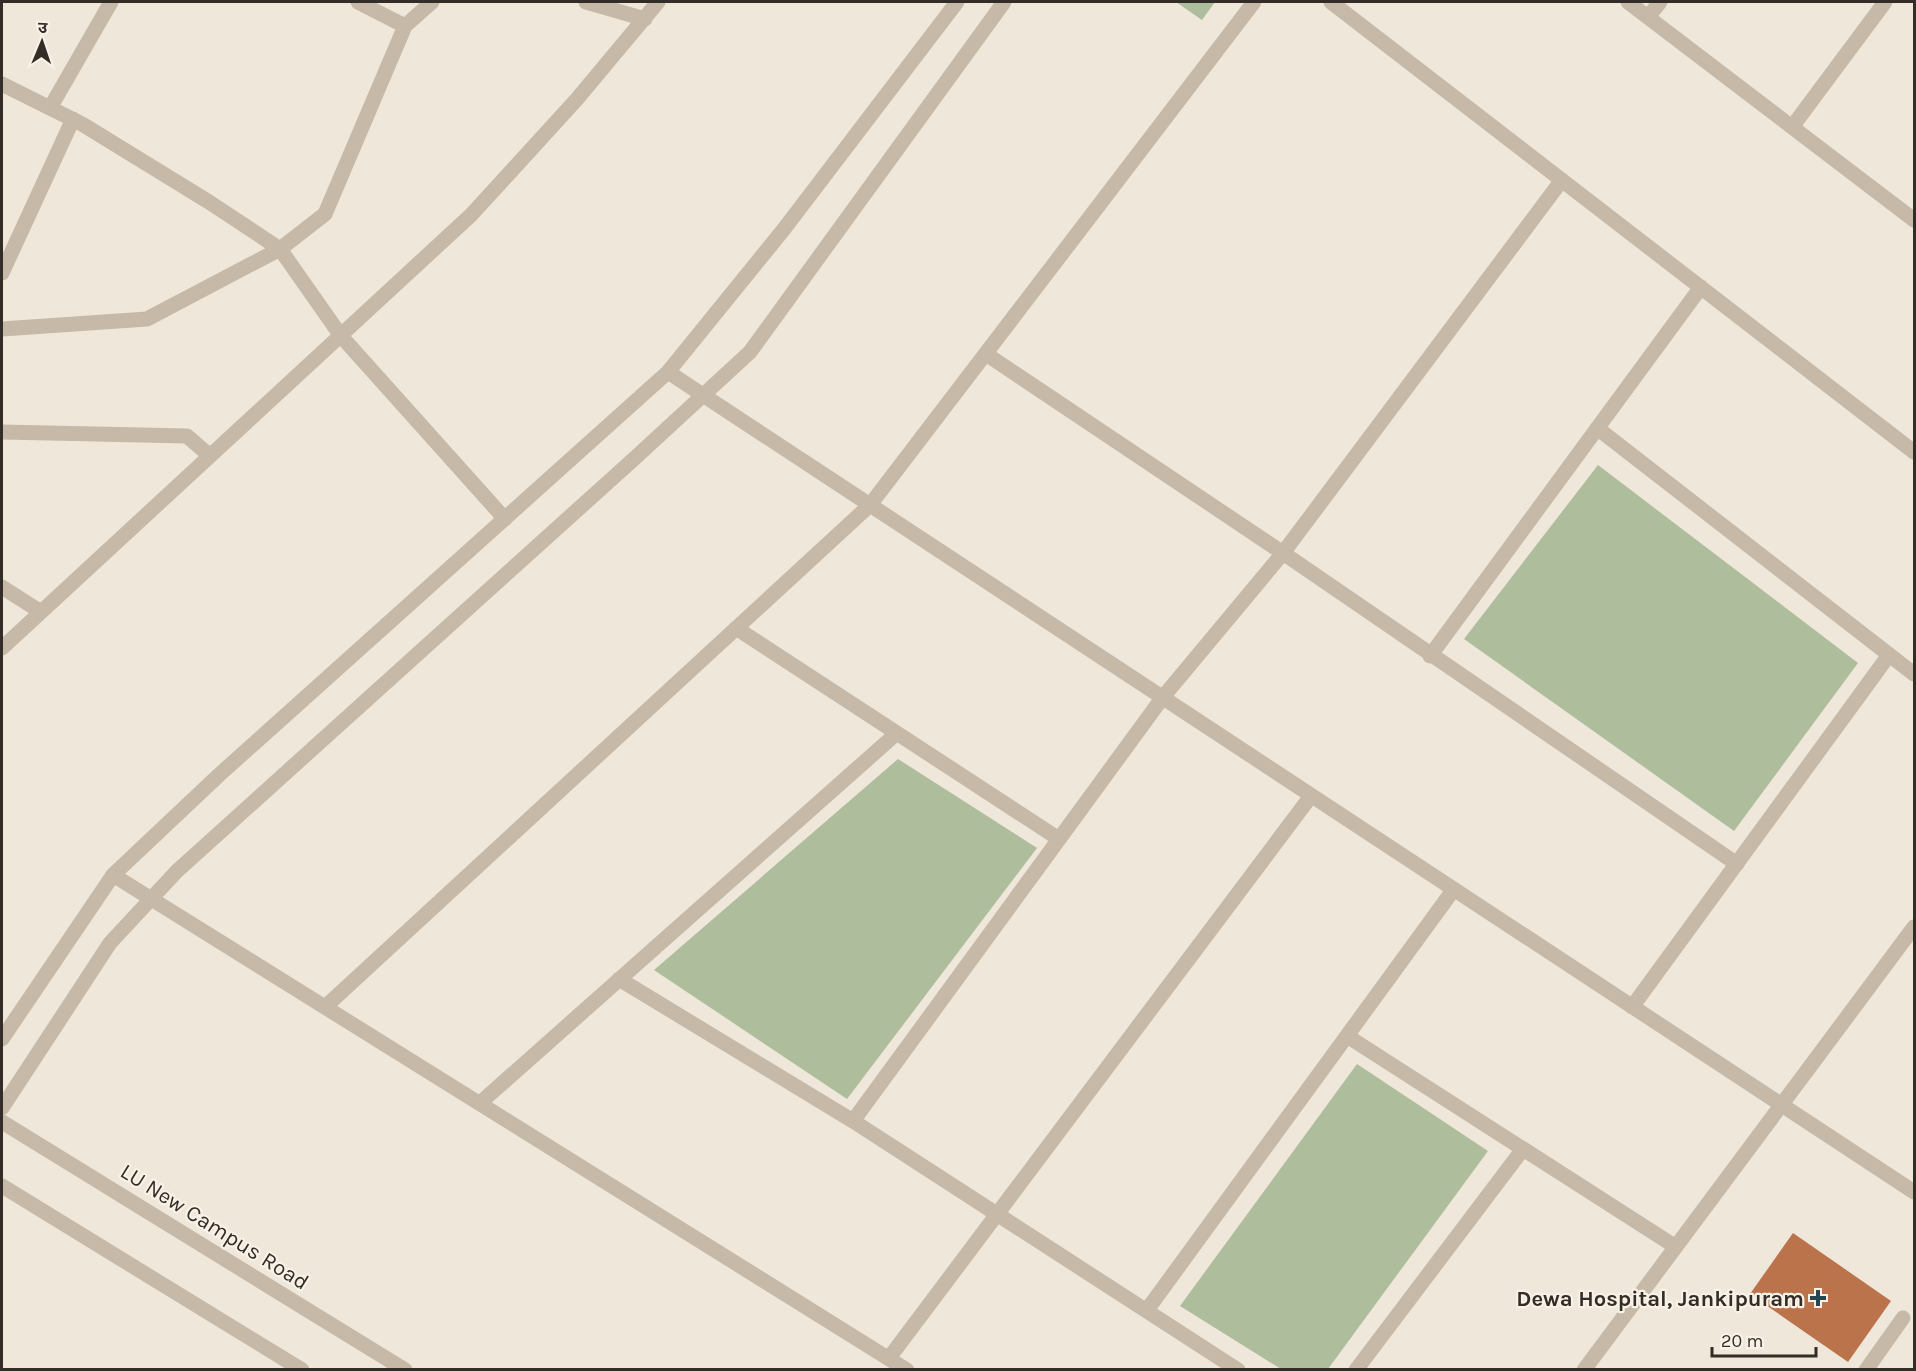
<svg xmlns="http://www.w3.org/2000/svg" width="1916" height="1371" viewBox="0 0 1916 1371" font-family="Karla,'Noto Sans Devanagari',sans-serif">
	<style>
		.green { fill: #aebd9c }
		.building { fill: #bb734c }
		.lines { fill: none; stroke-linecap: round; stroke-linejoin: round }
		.minor { stroke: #c6b9a7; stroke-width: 15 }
		.poi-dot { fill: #204951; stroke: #f7f1e6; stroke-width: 2 }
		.labels { text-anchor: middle; stroke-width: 4.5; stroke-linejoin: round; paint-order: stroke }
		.street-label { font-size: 22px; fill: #332c27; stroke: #f7f1e6 }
		.poi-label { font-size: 22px; font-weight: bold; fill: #332c27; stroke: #f7f1e6; text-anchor: end }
	</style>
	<rect width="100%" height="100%" fill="#efe7da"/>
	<!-- green -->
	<path class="green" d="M1176,2H1215L1202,20Z
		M1598,465L1858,663L1734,831L1464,639Z
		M898,759L1037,848L847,1099L654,970Z
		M1357,1064L1488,1151L1328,1369H1281L1180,1306Z"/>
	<!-- building -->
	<path class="building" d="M1793,1233L1891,1301L1848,1362L1750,1294Z"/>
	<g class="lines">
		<!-- minor -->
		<path class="minor" d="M358,2L405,26
			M586,2L645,19
			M1331,2L1914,452
			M1628,2L1914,220
			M1648,17L1660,2
			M2,84L82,124L209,202L280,249L341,336L505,519
			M50,108L111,2
			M1792,127L1885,2
			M2,273L73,119
			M2,329L147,319L280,249L325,214L405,26L432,2
			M986,354L1283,553L1737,864
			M668,372L1914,1192
			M1597,428L1914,674
			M2,432L187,436L210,456
			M2,587L41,612
			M736,628L1059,839
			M2,648L471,215L577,99L658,2
			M1430,656L1701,287
			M113,875L907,1370
			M619,979L853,1121L1238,1370
			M325,1007L870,505L1254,2
			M1632,1007L1889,655
			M1347,1036L1676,1247
			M2,1039L113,875L219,775L668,372L784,229L957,2
			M480,1103L897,733
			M2,1108L110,943L177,871L636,457L750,352L1004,2
			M853,1121L1163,697L1283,553L1562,180
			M2,1122L405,1370
			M2,1186L302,1370
			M1147,1310L1454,889
			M889,1358L1311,796
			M1356,1370L1523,1149
			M1584,1370L1914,927
			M1866,1370L1903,1318"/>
	</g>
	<!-- markers -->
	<path class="poi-dot" d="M1815 1289h6v6h6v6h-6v6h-6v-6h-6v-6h6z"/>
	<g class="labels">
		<!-- street labels -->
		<g class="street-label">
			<text transform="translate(215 1226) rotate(32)" y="8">LU New Campus Road</text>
		</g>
		<!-- poi labels -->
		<g class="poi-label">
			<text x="1804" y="1306">Dewa Hospital, Jankipuram</text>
		</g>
	</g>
	<!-- border -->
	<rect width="1916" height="1371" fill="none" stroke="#332c27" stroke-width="6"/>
	<!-- north arrow -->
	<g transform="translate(42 42) rotate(2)" stroke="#f7f1e6" stroke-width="4.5" paint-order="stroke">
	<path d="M0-4.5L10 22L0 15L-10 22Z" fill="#332c27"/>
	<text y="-9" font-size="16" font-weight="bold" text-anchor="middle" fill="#332c27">उ</text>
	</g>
	<!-- scale -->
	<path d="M1712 1347v9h104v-9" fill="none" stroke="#332c27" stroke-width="3"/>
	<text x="1721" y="1347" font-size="18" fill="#332c27" stroke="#f7f1e6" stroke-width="4.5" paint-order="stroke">20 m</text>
</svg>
